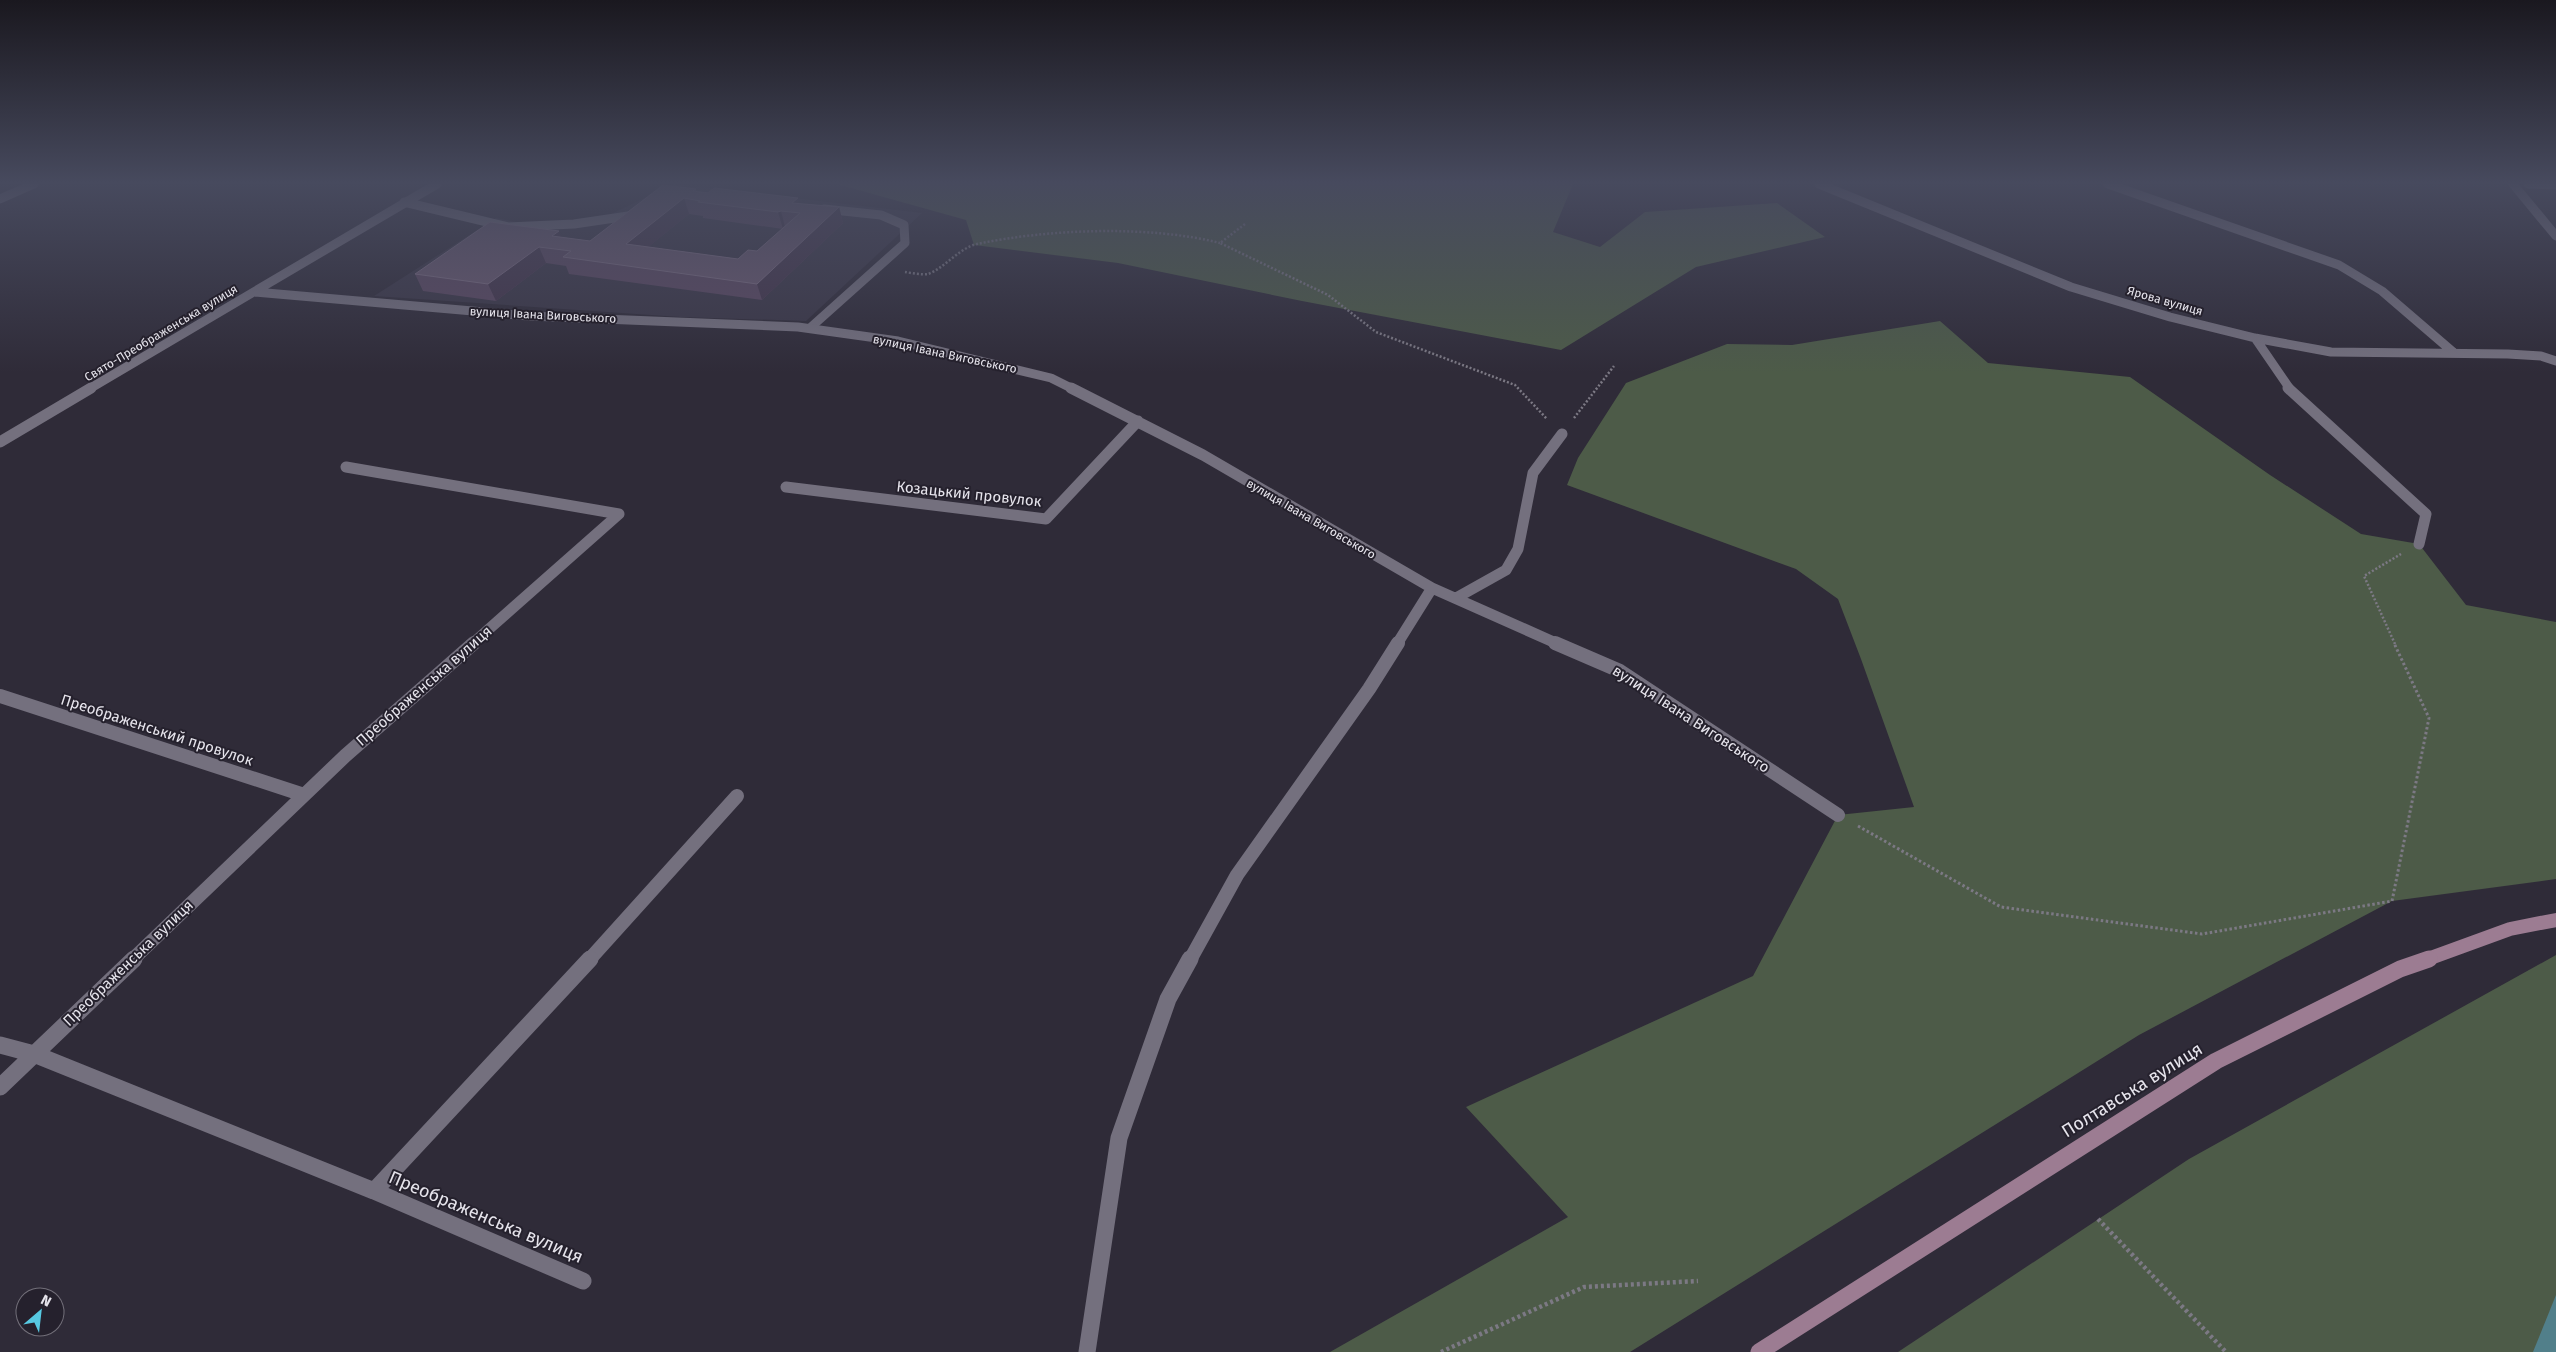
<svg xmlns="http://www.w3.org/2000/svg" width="2556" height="1352" viewBox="0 0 2556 1352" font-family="'Fira Sans',sans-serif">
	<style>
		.education { fill: #3a3646 }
		.green { fill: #4d5b48 }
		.water { fill: #517f8a }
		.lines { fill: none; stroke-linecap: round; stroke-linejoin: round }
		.path-far2 { stroke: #7c7984; stroke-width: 2.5; stroke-dasharray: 2 2; stroke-linecap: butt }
		.path-far1 { stroke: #7c7984; stroke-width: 3; stroke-dasharray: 2.5 2.5; stroke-linecap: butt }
		.path { stroke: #7c7984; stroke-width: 4.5; stroke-dasharray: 3 3; stroke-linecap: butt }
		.service { stroke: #74707e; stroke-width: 9 }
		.minor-far3 { stroke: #74707e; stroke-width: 9 }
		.minor-far2 { stroke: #74707e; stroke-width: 11 }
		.minor-far1 { stroke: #74707e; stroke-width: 14 }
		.minor { stroke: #74707e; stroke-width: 17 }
		.secondary-far1 { stroke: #9c7c92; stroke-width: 14 }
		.secondary { stroke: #9c7c92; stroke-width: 17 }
		.wall { fill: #5b4861; fill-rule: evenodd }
		.shaded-wall { fill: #43354b }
		.building { fill: #6a5970; stroke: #7e6e84; fill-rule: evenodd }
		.labels { text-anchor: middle; stroke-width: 4; stroke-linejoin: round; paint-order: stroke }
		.far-street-label { font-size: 12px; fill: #e6e4ec; stroke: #25212d }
		.street-label { font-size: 15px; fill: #e6e4ec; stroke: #25212d }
		.near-street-label { font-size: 18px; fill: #e6e4ec; stroke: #25212d }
	</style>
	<rect width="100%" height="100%" fill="#2f2b38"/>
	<!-- education -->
	<path class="education" d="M674,184L922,213L806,321L680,317L374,296L496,218L516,222L566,221L609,215Z"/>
	<!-- green -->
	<path class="green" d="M837,184H1573L1553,232L1600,247L1645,212L1777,203L1825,237L1696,267L1561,350L1302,301L1118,263L974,245L966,220Z
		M1940,321L1988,363L2130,377L2270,475L2361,534L2419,544L2466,605L2556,622V879L2392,901L2139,1035L1630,1352H1330L1568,1217L1466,1107L1753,976L1838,815L1914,807L1861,659L1838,599L1796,569L1567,485L1578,458L1626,383L1727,344L1792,345Z
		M2556,955V1352H1898L2189,1159Z"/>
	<!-- water -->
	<path class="water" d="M2556,1295V1352H2533Z"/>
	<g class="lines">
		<!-- path-far2 -->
		<path class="path-far2" d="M1245,224L1220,243L1328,295L1376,332L1515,385L1547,419
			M905,272C911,273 922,275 928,274C945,268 959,248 977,244C1048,229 1149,225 1220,243
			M1574,418L1614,366
			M2395,644L2364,576L2401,554"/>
		<!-- path-far1 -->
		<path class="path-far1" d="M1858,826L2001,907L2202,934L2392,901L2429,718L2394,643"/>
		<!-- path -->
		<path class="path" d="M2098,1219L2226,1352
			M1441,1352L1584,1287L1698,1281"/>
		<!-- service -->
		<path class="service" d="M404,202L508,227L574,224L635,215
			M810,328L905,243L904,225L881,215L824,209"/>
		<!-- minor-far3 -->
		<path class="minor-far3" d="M1819,184L2071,287L2170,317L2255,338L2331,352L2508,354L2541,356L2556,361
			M2108,184L2339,265L2382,291L2453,352
			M2513,184L2556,236
			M2528,184L2556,185
			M0,199L34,184
			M255,292L529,316L798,327L898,341L1051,378L1073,389
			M2255,338L2290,389
			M89,389L437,184"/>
		<!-- minor-far2 -->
		<path class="minor-far2" d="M1071,388L1203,455L1432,588L1558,644
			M2288,388L2426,514L2419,544
			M0,442L91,388
			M346,467L619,514L472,644
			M786,487L1046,519L1138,421
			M1456,598L1506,570L1518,549L1533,473L1562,434
			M1397,644L1432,588"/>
		<!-- minor-far1 -->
		<path class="minor-far1" d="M1555,643L1620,671L1838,815
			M0,696L304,795
			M132,960L345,756L474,643
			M589,960L737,796
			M1190,960L1237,875L1369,689L1398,643"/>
		<!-- minor -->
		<path class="minor" d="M0,1045L34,1054L374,1191L583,1281
			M0,1087L134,959
			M374,1191L590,959
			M1087,1352L1119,1138L1168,999L1190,959"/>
		<!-- secondary-far1 -->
		<path class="secondary-far1" d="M2425,960L2510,929L2556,920"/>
		<!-- secondary -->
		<path class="secondary" d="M1759,1352L2216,1061L2400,969L2429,959"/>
	</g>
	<!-- wall -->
	<path class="wall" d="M696,189L697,192L799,204L839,207L843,223L762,300L569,274L566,266L546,263L496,301L423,291L415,274L561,237L590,241ZM689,214L703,216V218L783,229L757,251L738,259L648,247Z"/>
	<!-- shaded-wall -->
	<path class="shaded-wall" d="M684,198L689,214L631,261L626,244Z
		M798,198L802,214L792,203Z
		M839,207L843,223L762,300L757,284Z
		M781,211L785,227L783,229L778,212Z
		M559,231L565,248L552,236Z
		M539,247L546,263L496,301L488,284Z"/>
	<!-- building -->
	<path class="building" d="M663,185L696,189L693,191L708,193L714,188L798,198L792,203L839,207L757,284L563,257L571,251L539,247L488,284L415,274L490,222L559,231L552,236L590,241ZM684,198L700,201L698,202L778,212L781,211L800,213L757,251L748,250L738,259L626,244Z"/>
	<!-- sky -->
	<linearGradient id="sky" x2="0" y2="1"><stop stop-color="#1a181f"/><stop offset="0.49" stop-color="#474a5e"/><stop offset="1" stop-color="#474a5e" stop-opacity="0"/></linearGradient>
	<rect width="2556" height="373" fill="url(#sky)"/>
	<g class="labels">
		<!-- far-street labels -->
		<g class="far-street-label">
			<text transform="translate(2165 301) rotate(16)" y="4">Ярова вулиця</text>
			<text transform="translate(543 315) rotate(3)" y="4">вулиця Івана Виговського</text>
			<text transform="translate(161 333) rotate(-31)" y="4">Свято-Преображенська вулиця</text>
			<text transform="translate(945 354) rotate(12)" y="4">вулиця Івана Виговського</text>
			<text transform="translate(1311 519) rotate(30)" y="4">вулиця Івана Виговського</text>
		</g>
		<!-- street labels -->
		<g class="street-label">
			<text transform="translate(969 494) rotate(6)" y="5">Козацький провулок</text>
			<text transform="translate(424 686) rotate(-41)" y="5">Преображенська вулиця</text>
			<text transform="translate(1691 719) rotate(33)" y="5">вулиця Івана Виговського</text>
			<text transform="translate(157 730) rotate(18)" y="5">Преображенський провулок</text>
			<text transform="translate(128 963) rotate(-44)" y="5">Преображенська вулиця</text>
		</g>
		<!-- near-street labels -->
		<g class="near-street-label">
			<text transform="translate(2132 1090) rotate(-32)" y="6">Полтавська вулиця</text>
			<text transform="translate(486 1217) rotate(23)" y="6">Преображенська вулиця</text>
		</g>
	</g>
	<!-- north arrow -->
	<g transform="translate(40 1312) rotate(28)"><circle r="24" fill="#25212d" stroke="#726f79"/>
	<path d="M0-4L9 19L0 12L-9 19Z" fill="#57c9e2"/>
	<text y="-8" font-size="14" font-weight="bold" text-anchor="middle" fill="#e6e4ec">N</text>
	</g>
</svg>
